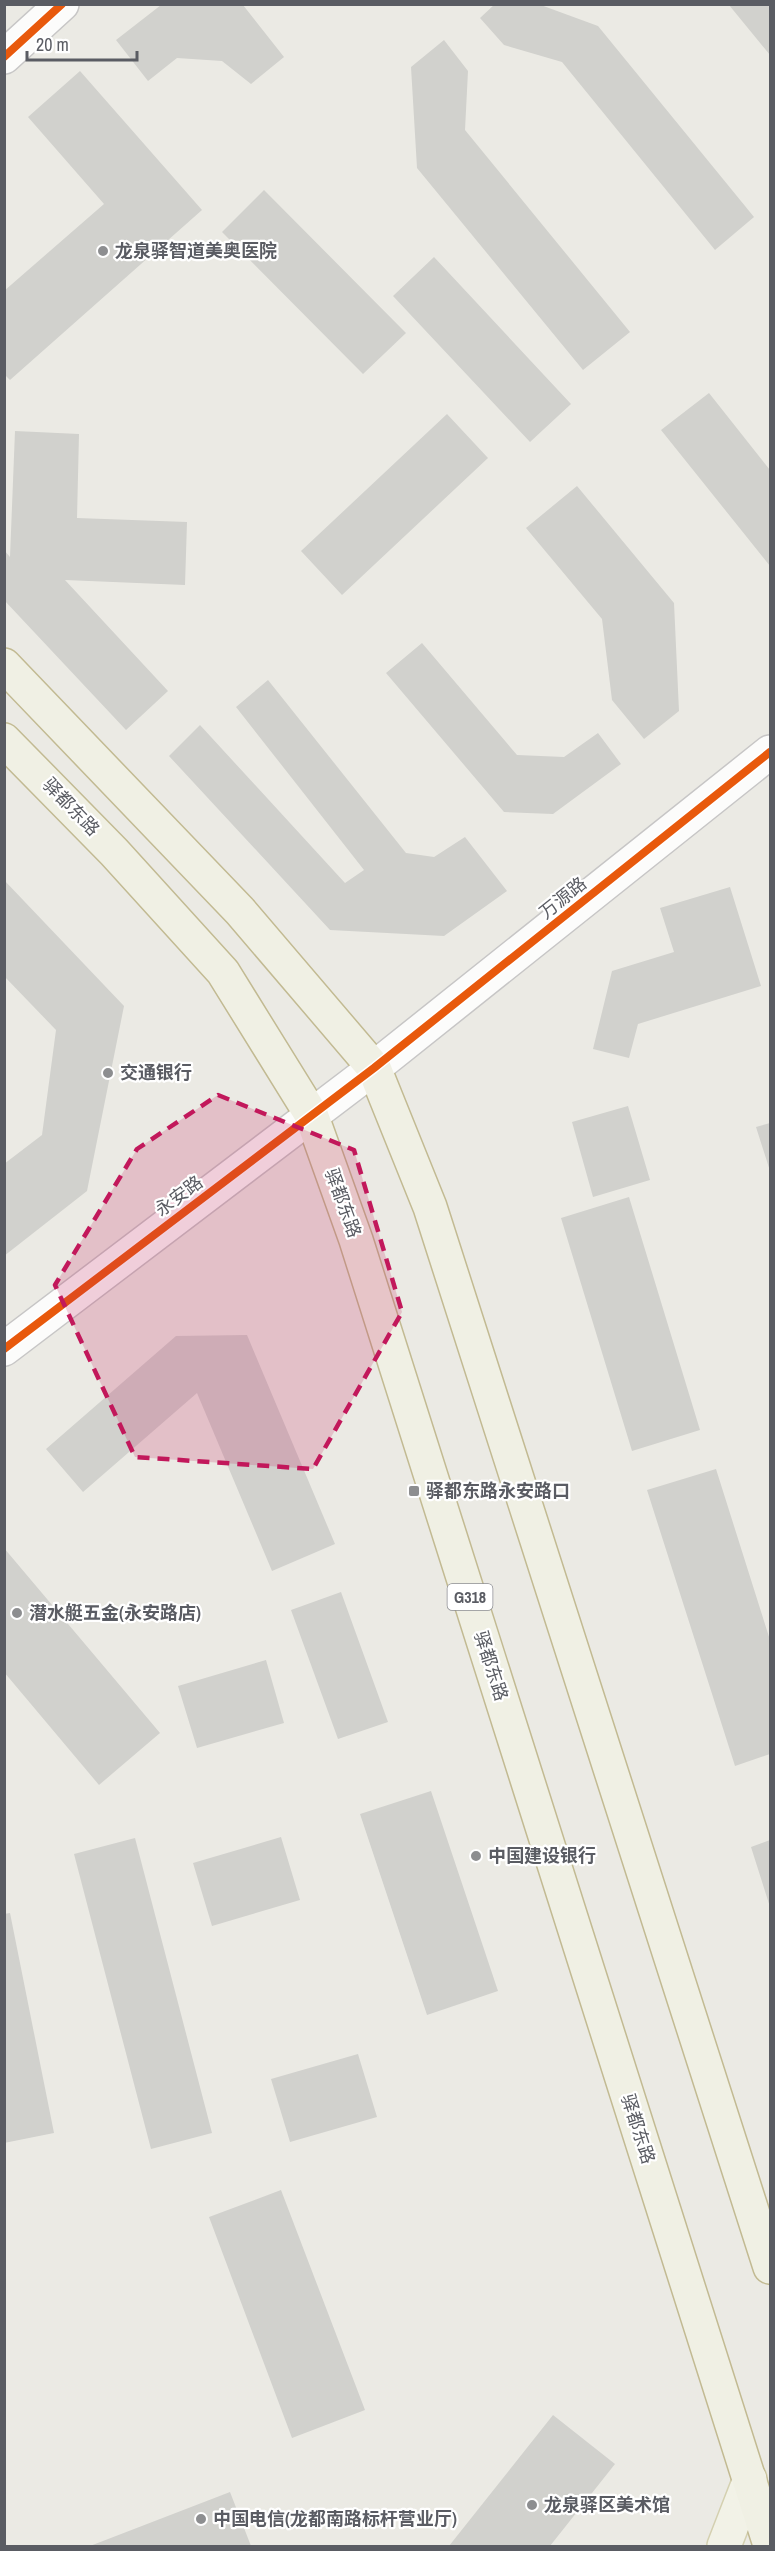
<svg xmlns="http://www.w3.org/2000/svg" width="775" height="2551" viewBox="0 0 775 2551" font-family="'Archivo Narrow','Noto Sans SC',sans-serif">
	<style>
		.building { fill: #d1d1cd }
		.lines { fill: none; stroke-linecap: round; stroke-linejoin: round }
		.minor-casing { stroke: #c7c6c6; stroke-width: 36 }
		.tertiary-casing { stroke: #c7c6c6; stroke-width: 36 }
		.primary-casing { stroke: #d4d0b0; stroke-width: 36 }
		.trunk-casing { stroke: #c2ba92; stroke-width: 36 }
		.minor { stroke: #fcfcfb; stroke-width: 33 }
		.tertiary { stroke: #fcfcfb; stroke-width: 33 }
		.primary { stroke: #f2f2e7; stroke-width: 33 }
		.trunk { stroke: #f0f0e4; stroke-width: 33 }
		.cycleway-casing { stroke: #fff; stroke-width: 11 }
		.cycleway { stroke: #e8590c; stroke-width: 8 }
		.marked { fill: #c2185b; fill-opacity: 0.2; stroke: #c2185b; stroke-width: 4.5; stroke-dasharray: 12 8; stroke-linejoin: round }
		.poi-dot { fill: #8d8e90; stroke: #fff; stroke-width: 2 }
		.labels { text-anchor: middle; stroke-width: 4.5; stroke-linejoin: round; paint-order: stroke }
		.shield { fill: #fff; stroke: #8c8d92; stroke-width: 1.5 }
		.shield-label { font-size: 16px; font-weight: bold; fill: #5a5c63 }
		.poi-label { font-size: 18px; font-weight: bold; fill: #5a5c63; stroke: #fff; text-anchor: start }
		.street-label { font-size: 18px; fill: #5a5c63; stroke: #fff }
	</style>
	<rect width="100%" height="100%" fill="#ebeae4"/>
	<!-- building -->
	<path class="building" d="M495,4H538L598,26L754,217L715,250L562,62L504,45L480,18Z
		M161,5H243L284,57L251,84L222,61L177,58L148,81L116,40Z
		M729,5H770V55Z
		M444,40L468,71L465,130L630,332L583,370L417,168L411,67Z
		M80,71L202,210L10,380L4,374V291L104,204L28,117Z
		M264,190L406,333L363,374L222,232Z
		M434,257L571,404L530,442L393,296Z
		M709,393L770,470V566L661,430Z
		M447,414L488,458L342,595L301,551Z
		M15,431L79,434L77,518L187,522L185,585L65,580L168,691L126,730L4,600V550L10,557Z
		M577,486L674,603L679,711L644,739L612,700L602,619L526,528Z
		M422,643L517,755L564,757L598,733L621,764L553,814L504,812L386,673Z
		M268,680L406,853L434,857L465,837L507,891L444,936L330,930L169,756L200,725L345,883L364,870L236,707Z
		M4,880L124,1006L87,1191L4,1256V1164L42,1135L56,1030L4,976Z
		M730,887L761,986L638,1024L629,1058L593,1049L612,971L674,952L660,908Z
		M628,1106L650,1180L593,1197L572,1122Z
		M770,1123V1171L756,1127Z
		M629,1197L700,1430L632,1451L561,1218Z
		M247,1335L335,1544L272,1571L197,1393L83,1492L46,1449L176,1336Z
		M716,1469L770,1640V1754L735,1766L647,1490Z
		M4,1548L160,1733L99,1785L4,1672Z
		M341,1592L388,1722L338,1739L291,1610Z
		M266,1660L284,1723L197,1748L178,1686Z
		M431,1791L498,1991L427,2015L360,1814Z
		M281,1837L300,1900L212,1926L193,1863Z
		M135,1838L212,2133L151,2149L74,1854Z
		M770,1840V1907L751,1847Z
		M10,1913L54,2133L4,2143V1914Z
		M358,2054L377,2117L290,2142L271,2079Z
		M281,2190L365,2410L292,2438L209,2217Z
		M553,2415L615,2464L550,2546H449Z
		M230,2492L251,2546H90Z"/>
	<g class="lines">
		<defs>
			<path id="minor" d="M4,57L62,4"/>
			<path id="tertiary" d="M4,1349L374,1068L770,752"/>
			<path id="primary" d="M724,2546L750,2479"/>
			<path id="trunk" d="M4,665L240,911L374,1068L430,1207L770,2267
				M4,740L114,852L223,972L311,1114L356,1240L770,2545"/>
		</defs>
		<!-- minor casing -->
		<use href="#minor" class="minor-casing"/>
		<!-- tertiary casing -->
		<use href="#tertiary" class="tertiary-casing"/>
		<!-- primary casing -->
		<use href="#primary" class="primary-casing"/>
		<!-- trunk casing -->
		<use href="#trunk" class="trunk-casing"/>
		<!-- minor -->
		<use href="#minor" class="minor"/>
		<!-- tertiary -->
		<use href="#tertiary" class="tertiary"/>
		<!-- primary -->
		<use href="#primary" class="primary"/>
		<!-- trunk -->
		<use href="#trunk" class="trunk"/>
		<defs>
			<path id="cycleway" d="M4,57L62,4
				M4,1349L374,1068L770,752"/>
		</defs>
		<!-- cycleway casing -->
		<use href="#cycleway" class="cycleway-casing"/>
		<!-- cycleway -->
		<use href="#cycleway" class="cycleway"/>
	</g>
	<!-- marked area -->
	<path class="marked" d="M218,1095L354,1150L402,1312L313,1469L135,1457L55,1285L137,1149Z"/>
	<!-- markers -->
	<g class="poi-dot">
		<circle cx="103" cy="251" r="6"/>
		<circle cx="108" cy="1073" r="6"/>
		<rect x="408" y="1485" width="12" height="12" rx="3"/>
		<circle cx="17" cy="1613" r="6"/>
		<circle cx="476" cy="1856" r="6"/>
		<circle cx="532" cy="2505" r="6"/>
		<circle cx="201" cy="2519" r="6"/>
	</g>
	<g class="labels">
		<!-- shield labels -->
		<rect class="shield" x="447.5" y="1584" width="45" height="26" rx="4.5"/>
		<g class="shield-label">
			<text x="470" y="1603">G318</text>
		</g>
		<!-- poi labels -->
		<g class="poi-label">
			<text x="115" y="257">龙泉驿智道美奥医院</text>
			<text x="120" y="1079">交通银行</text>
			<text x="426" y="1497">驿都东路永安路口</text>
			<text x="29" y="1619">潜水艇五金(永安路店)</text>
			<text x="488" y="1862">中国建设银行</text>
			<text x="544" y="2511">龙泉驿区美术馆</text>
			<text x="213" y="2525">中国电信(龙都南路标杆营业厅)</text>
		</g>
		<!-- street labels -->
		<g class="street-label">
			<text transform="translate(71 807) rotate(46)" y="6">驿都东路</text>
			<text transform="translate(563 898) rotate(-39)" y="6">万源路</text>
			<text transform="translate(179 1196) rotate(-37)" y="6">永安路</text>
			<text transform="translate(343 1203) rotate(70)" y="6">驿都东路</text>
			<text transform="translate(491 1666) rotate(72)" y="6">驿都东路</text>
			<text transform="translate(638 2129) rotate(72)" y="6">驿都东路</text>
		</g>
	</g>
	<!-- border -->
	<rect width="775" height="2551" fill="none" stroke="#5a5c63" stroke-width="12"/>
	<!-- scale -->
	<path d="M27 51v9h110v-9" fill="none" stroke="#5a5c63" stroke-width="3"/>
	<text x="36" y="51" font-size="18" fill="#5a5c63" stroke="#ffffff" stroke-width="4.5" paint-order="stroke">20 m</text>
</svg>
